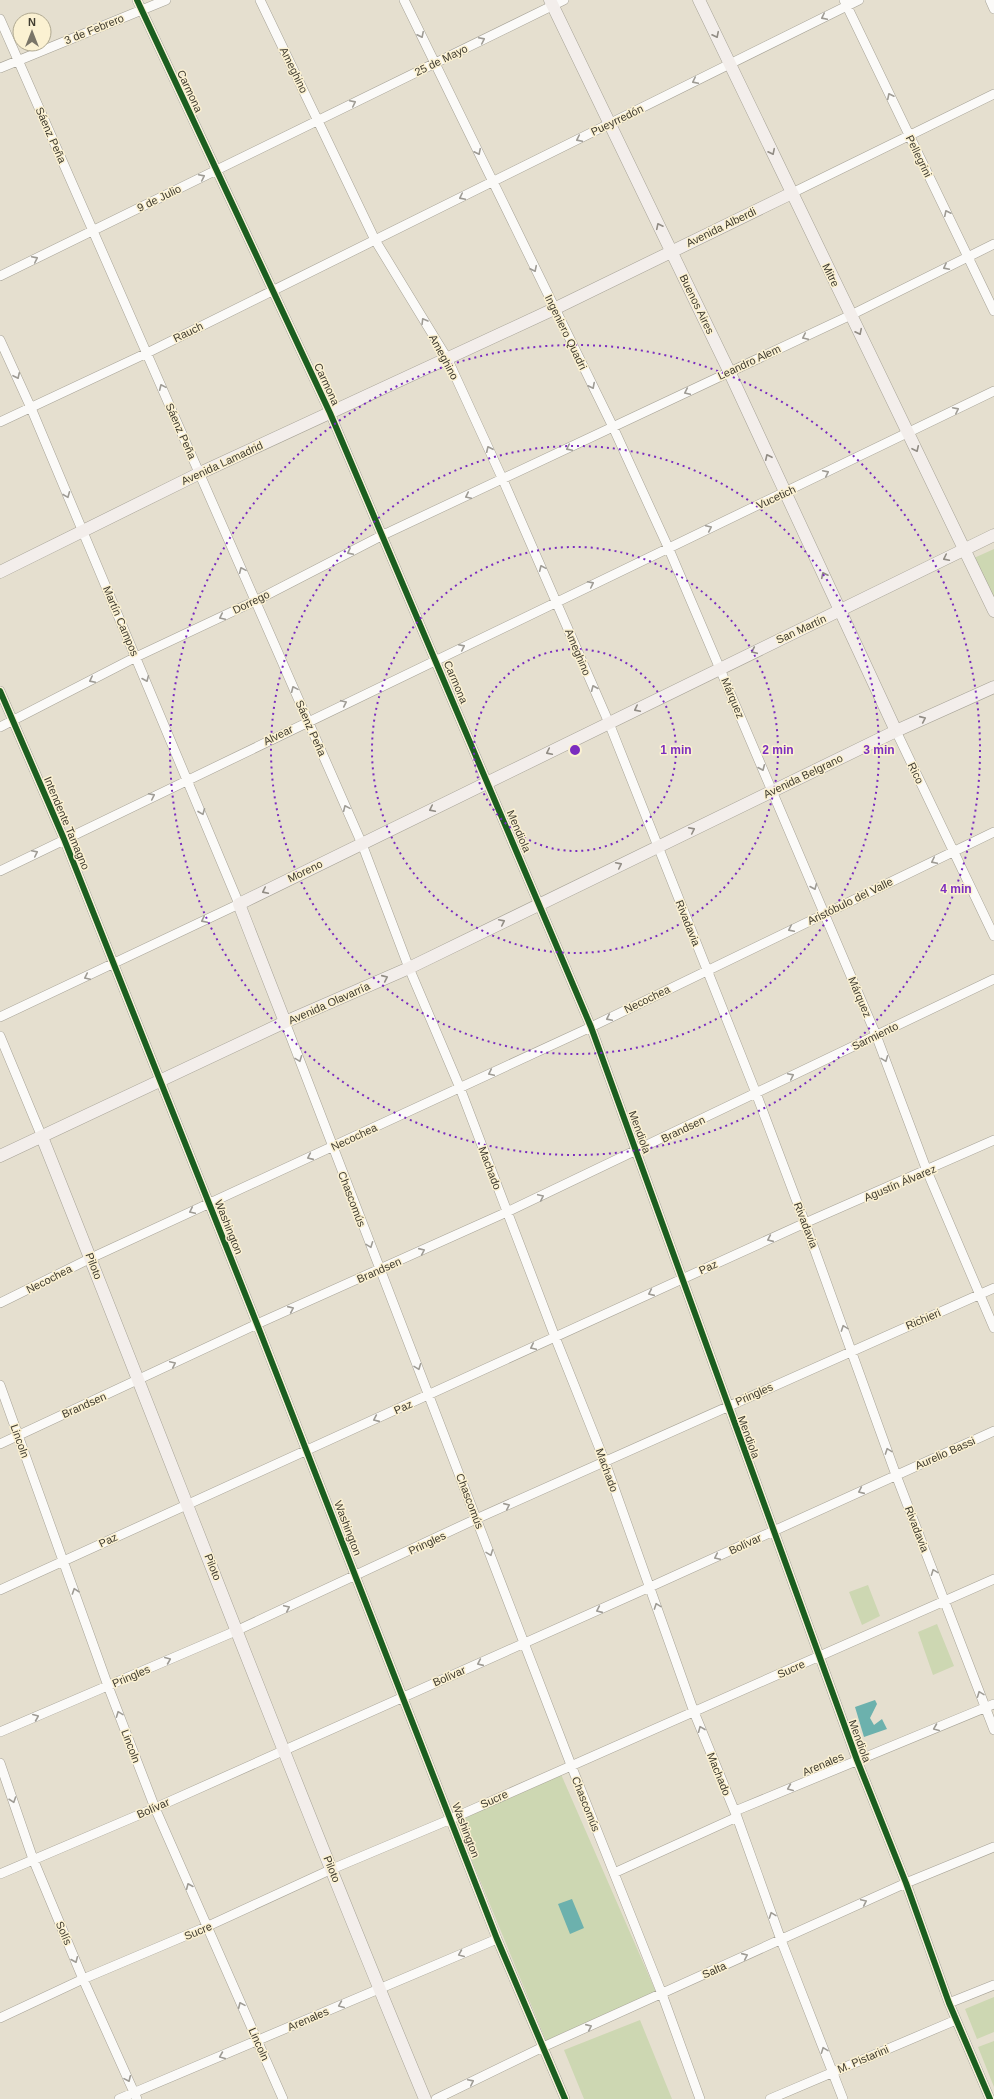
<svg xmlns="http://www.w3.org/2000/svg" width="994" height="2099" viewBox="0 0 994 2099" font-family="Helvetica,sans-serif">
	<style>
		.green { fill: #cdd7b2 }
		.water { fill: #6cb1ad }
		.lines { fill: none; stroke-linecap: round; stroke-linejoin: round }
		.street-casing { stroke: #a6a296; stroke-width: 10 }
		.secondary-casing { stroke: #a6a296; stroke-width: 13 }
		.street { stroke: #fbfaf8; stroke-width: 9 }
		.secondary { stroke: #f3eeeb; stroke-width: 12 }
		.cycleway-casing { stroke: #fbf1d2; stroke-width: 8 }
		.cycleway { stroke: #1b5e20; stroke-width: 6 }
		.oneway { stroke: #9e9b94 }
		.oneway2 { stroke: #918c84 }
		.ring { fill: none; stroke: #7b2cbf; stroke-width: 2; stroke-dasharray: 2 4 }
		.labels { text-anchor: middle; stroke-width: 3; stroke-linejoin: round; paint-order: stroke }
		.street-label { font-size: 11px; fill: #403c30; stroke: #fbf1d2 }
		.centre { fill: #7b2cbf; stroke: #fbf1d2; stroke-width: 2 }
		.ring-label { font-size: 12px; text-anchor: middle; font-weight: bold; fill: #7b2cbf; stroke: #fbf1d2; stroke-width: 3; stroke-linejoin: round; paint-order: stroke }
	</style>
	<rect width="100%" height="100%" fill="#e5dfcf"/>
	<!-- green -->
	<path class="green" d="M994,549V600L974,558Z
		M868,1585L880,1616L862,1625L849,1592Z
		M937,1624L954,1666L933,1675L918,1632Z
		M560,1772L656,1992L546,2041L454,1817Z
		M994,1997V2032L977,2039L965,2009Z
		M640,2020L672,2099H584L564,2050Z
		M994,2041V2087L978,2047Z"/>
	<!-- water -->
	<path class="water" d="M875,1700L877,1704L870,1718L874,1725L882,1719L887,1729L864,1737L855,1707Z
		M572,1899L584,1928L570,1934L558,1904Z"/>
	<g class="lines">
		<defs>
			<path id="street" d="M137,0L330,413L591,1027L857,1760L906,1883L949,2003L990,2099
				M260,0L375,240L447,358L503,480L609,723L756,1093L805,1223L896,1475L994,1730
				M404,0L613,427L668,547L876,1035L927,1171L994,1328
				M844,0L994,311
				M990,0L994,9
				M0,19L362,844L409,968L460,1088L555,1337L605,1462L694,1712L737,1817L781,1940L843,2099
				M0,68L166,0
				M792,193L994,94
				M0,276L564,0
				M0,340L31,408L239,904L0,1017
				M0,422L147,353L859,0
				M0,691L64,839L257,1324L497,1939L565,2099
				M0,727L136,657L255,601L383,535L851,315L994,244
				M896,731L994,936
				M0,871L994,391
				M285,1022L571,1765L662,1994L700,2099
				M0,1036L42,1137
				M0,1303L91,1258L591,1027L994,832
				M0,1385L108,1686L155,1808L283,2099
				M0,1444L257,1324L507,1212L994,979
				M0,1590L805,1223L994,1140
				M0,1732L238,1630L476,1519L994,1288
				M0,1763L33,1859L83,1979L137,2099
				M735,1811L994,1704
				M614,1873L737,1817
				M0,1874L155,1808L650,1587L994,1431
				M949,2003L994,1985
				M0,2018L83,1979L206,1927L332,1869L451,1819L994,1579
				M119,2099L497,1939
				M436,2099L543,2047L906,1883L994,1847
				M770,2099L956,2020"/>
			<path id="secondary" d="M550,0L729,371L896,731
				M699,0L994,611
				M0,572L200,473L554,309L792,193
				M285,1022L239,904L994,535
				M42,1137C170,1457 292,1780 425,2099
				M0,1156L285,1022L409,968L896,731L994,687"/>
		</defs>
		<!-- street casing -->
		<use href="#street" class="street-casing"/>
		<!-- secondary casing -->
		<use href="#secondary" class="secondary-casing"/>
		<!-- street -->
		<use href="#street" class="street"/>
		<!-- secondary -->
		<use href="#secondary" class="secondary"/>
		<defs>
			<path id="cycleway" d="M137,0L330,413L591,1027L857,1760L906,1883L949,2003L990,2099
				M0,691L64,839L257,1324L497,1939L565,2099"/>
		</defs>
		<!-- cycleway casing -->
		<use href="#cycleway" class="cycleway-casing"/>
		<!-- cycleway -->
		<use href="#cycleway" class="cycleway"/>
	</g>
	<!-- one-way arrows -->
	<defs><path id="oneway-chevron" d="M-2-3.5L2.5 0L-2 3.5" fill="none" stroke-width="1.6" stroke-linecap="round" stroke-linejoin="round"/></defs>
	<g class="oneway">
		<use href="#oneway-chevron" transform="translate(824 17) rotate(154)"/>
		<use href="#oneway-chevron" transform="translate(421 35) rotate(64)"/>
		<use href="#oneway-chevron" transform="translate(482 40) rotate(-26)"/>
		<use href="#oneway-chevron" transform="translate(695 81) rotate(154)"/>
		<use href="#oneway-chevron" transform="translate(890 96) rotate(-116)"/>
		<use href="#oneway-chevron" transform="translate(353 103) rotate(-26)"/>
		<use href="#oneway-chevron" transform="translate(579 139) rotate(154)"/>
		<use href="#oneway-chevron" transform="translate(478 152) rotate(64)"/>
		<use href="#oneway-chevron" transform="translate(202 177) rotate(-26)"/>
		<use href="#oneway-chevron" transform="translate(462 197) rotate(154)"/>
		<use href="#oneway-chevron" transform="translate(947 213) rotate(-116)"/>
		<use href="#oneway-chevron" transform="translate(35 259) rotate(-26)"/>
		<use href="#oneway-chevron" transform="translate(946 267) rotate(153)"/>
		<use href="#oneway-chevron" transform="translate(534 269) rotate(64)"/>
		<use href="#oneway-chevron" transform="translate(424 321) rotate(-121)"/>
		<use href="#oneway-chevron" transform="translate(805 337) rotate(155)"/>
		<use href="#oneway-chevron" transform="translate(17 376) rotate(65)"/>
		<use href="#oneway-chevron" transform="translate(592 386) rotate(63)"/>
		<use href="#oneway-chevron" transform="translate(162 387) rotate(-114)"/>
		<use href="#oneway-chevron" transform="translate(687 392) rotate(155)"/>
		<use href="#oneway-chevron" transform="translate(956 410) rotate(-26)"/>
		<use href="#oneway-chevron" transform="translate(569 448) rotate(154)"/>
		<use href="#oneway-chevron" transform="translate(489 449) rotate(-115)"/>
		<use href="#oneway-chevron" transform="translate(826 473) rotate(-26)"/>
		<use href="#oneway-chevron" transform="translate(67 495) rotate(68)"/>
		<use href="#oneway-chevron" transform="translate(468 496) rotate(155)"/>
		<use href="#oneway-chevron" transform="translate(709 528) rotate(-25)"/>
		<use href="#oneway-chevron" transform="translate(350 552) rotate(153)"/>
		<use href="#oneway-chevron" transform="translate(542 568) rotate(-114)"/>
		<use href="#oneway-chevron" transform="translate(242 570) rotate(-114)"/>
		<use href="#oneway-chevron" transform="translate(591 584) rotate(-26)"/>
		<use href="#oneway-chevron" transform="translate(222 617) rotate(155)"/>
		<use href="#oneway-chevron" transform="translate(462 647) rotate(-26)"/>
		<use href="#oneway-chevron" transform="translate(146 679) rotate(67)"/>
		<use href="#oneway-chevron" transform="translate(92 680) rotate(153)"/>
		<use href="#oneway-chevron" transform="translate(594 688) rotate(-113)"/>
		<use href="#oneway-chevron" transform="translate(294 689) rotate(-114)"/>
		<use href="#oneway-chevron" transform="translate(344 703) rotate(-25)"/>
		<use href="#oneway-chevron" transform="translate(762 768) rotate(67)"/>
		<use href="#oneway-chevron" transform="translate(152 796) rotate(-26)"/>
		<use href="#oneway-chevron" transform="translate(346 808) rotate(-114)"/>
		<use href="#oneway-chevron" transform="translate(202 812) rotate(68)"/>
		<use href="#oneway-chevron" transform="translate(35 853) rotate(-26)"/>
		<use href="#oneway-chevron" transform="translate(934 861) rotate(154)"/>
		<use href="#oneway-chevron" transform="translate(814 887) rotate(67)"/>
		<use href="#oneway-chevron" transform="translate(204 920) rotate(154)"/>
		<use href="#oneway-chevron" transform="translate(791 929) rotate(154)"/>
		<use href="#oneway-chevron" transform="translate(87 977) rotate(155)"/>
		<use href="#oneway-chevron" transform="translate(609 1018) rotate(154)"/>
		<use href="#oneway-chevron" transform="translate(299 1059) rotate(69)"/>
		<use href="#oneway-chevron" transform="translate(885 1059) rotate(69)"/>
		<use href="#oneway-chevron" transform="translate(491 1073) rotate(155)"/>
		<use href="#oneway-chevron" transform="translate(791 1076) rotate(-26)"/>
		<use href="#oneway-chevron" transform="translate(310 1157) rotate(156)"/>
		<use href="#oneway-chevron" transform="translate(541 1197) rotate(-25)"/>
		<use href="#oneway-chevron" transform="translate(192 1211) rotate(155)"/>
		<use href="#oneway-chevron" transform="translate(770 1239) rotate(156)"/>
		<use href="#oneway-chevron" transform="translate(370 1245) rotate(69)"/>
		<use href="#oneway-chevron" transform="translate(422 1251) rotate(-24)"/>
		<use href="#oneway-chevron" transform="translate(651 1293) rotate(156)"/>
		<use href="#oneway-chevron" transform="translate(291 1309) rotate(-24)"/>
		<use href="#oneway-chevron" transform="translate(844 1328) rotate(-110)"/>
		<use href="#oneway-chevron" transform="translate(533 1347) rotate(155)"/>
		<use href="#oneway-chevron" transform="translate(173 1364) rotate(-25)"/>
		<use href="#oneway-chevron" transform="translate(418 1367) rotate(69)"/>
		<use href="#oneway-chevron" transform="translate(376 1419) rotate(156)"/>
		<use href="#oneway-chevron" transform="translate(888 1451) rotate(-110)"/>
		<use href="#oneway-chevron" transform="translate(861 1491) rotate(156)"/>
		<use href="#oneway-chevron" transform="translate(507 1506) rotate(-24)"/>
		<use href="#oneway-chevron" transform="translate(490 1553) rotate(69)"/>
		<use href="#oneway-chevron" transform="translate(717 1557) rotate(155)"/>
		<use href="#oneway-chevron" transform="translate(934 1572) rotate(-111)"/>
		<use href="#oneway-chevron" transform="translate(75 1591) rotate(-109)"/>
		<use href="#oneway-chevron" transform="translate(657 1606) rotate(-110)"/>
		<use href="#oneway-chevron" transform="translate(287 1608) rotate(-25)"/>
		<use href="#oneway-chevron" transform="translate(599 1610) rotate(156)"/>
		<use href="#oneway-chevron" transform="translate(168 1660) rotate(-23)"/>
		<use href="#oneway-chevron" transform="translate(480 1663) rotate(156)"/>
		<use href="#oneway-chevron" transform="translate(980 1694) rotate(-111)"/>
		<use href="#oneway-chevron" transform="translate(119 1714) rotate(-111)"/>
		<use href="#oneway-chevron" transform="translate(36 1717) rotate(-23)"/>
		<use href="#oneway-chevron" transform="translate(936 1728) rotate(158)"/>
		<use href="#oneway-chevron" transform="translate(701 1729) rotate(-112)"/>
		<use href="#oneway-chevron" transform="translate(790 1788) rotate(157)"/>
		<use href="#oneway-chevron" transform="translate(13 1800) rotate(71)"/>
		<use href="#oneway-chevron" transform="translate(189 1886) rotate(-113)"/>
		<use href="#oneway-chevron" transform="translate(864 1902) rotate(-25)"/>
		<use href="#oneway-chevron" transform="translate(772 1915) rotate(-110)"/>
		<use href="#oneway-chevron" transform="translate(461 1954) rotate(157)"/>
		<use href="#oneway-chevron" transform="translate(745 1956) rotate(-24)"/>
		<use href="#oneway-chevron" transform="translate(75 1960) rotate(67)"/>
		<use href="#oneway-chevron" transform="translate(241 2005) rotate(-114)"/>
		<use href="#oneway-chevron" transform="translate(341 2005) rotate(157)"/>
		<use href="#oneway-chevron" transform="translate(589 2027) rotate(-24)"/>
		<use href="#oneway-chevron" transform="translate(824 2050) rotate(-111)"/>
		<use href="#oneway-chevron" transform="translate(222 2056) rotate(157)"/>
		<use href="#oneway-chevron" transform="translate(128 2079) rotate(66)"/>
		<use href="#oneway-chevron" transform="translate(471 2082) rotate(-26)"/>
	</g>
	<g class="oneway2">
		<use href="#oneway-chevron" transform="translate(716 35) rotate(64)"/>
		<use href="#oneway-chevron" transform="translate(772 152) rotate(64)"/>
		<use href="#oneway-chevron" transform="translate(659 226) rotate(-116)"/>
		<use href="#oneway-chevron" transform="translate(859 332) rotate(64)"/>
		<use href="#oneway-chevron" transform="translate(916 449) rotate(65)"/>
		<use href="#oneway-chevron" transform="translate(768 457) rotate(-115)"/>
		<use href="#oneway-chevron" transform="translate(946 558) rotate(154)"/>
		<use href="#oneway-chevron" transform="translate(824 575) rotate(-116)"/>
		<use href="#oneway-chevron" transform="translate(754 651) rotate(155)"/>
		<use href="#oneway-chevron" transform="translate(637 709) rotate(153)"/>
		<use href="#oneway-chevron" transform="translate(923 719) rotate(-24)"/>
		<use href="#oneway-chevron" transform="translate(549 752) rotate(154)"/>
		<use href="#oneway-chevron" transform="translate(432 809) rotate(154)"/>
		<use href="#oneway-chevron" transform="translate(692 830) rotate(-26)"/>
		<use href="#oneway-chevron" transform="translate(619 865) rotate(-26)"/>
		<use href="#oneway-chevron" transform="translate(265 891) rotate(154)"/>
		<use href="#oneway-chevron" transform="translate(502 922) rotate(-26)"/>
		<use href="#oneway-chevron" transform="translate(385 978) rotate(-24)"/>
	</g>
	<!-- distance rings -->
	<g class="ring">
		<circle cx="575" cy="750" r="101"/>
		<circle cx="575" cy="750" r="203"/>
		<circle cx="575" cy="750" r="304"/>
		<circle cx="575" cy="750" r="405"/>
	</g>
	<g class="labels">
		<!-- street labels -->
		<g class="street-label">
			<text transform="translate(94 29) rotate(-22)" y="4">3 de Febrero</text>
			<text transform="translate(441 60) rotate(-26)" y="4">25 de Mayo</text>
			<text transform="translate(294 70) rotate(64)" y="4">Ameghino</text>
			<text transform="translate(190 91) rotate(65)" y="4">Carmona</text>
			<text transform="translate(617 120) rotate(-26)" y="4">Pueyrredón</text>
			<text transform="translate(51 135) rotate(66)" y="4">Sáenz Peña</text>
			<text transform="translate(919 156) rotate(64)" y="4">Pellegrini</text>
			<text transform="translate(159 198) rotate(-26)" y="4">9 de Julio</text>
			<text transform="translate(721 227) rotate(-26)" y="4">Avenida Alberdi</text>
			<text transform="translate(831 275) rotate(64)" y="4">Mitre</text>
			<text transform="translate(697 304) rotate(64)" y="4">Buenos Aires</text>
			<text transform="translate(188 332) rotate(-26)" y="4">Rauch</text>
			<text transform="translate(566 332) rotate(64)" y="4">Ingeniero Quadri</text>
			<text transform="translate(444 357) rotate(62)" y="4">Ameghino</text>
			<text transform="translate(749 362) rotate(-25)" y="4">Leandro Alem</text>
			<text transform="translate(327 384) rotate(65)" y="4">Carmona</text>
			<text transform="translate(181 431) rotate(66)" y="4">Sáenz Peña</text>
			<text transform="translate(222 463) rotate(-25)" y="4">Avenida Lamadrid</text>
			<text transform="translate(776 497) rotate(-25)" y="4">Vucetich</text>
			<text transform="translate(251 602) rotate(-26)" y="4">Dorrego</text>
			<text transform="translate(121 621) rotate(67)" y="4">Martín Campos</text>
			<text transform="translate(801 629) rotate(-25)" y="4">San Martín</text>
			<text transform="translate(578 652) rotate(67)" y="4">Ameghino</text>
			<text transform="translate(456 682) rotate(67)" y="4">Carmona</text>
			<text transform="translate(733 698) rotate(67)" y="4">Márquez</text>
			<text transform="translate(311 728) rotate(66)" y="4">Sáenz Peña</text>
			<text transform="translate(278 735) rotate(-26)" y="4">Alvear</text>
			<text transform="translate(916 773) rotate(64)" y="4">Rico</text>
			<text transform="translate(803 776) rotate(-26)" y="4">Avenida Belgrano</text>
			<text transform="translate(67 823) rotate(67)" y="4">Intendente Tamagno</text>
			<text transform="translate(519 831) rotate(67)" y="4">Mendiola</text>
			<text transform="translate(305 871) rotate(-26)" y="4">Moreno</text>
			<text transform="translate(850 901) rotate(-26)" y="4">Aristóbulo del Valle</text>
			<text transform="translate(688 923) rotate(68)" y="4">Rivadavia</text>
			<text transform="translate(860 997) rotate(67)" y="4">Márquez</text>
			<text transform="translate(647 999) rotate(-26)" y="4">Necochea</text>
			<text transform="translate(329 1003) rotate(-24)" y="4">Avenida Olavarría</text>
			<text transform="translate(875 1036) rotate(-26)" y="4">Sarmiento</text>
			<text transform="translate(683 1129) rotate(-26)" y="4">Brandsen</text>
			<text transform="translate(640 1132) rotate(70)" y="4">Mendiola</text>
			<text transform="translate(354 1137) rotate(-25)" y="4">Necochea</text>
			<text transform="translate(490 1168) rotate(69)" y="4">Machado</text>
			<text transform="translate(900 1183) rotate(-23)" y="4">Agustín Álvarez</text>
			<text transform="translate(352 1199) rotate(69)" y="4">Chascomús</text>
			<text transform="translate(806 1225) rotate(69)" y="4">Rivadavia</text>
			<text transform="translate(229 1227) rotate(68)" y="4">Washington</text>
			<text transform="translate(94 1266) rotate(69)" y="4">Piloto</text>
			<text transform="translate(708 1267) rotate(-24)" y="4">Paz</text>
			<text transform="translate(379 1270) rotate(-24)" y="4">Brandsen</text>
			<text transform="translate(49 1279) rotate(-27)" y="4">Necochea</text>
			<text transform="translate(923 1319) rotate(-23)" y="4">Richieri</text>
			<text transform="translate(754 1394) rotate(-24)" y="4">Pringles</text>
			<text transform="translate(84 1405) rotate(-24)" y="4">Brandsen</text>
			<text transform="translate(403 1407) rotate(-24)" y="4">Paz</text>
			<text transform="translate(749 1437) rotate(70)" y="4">Mendiola</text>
			<text transform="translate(20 1441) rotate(70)" y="4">Lincoln</text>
			<text transform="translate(945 1453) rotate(-24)" y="4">Aurelio Bassi</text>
			<text transform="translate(607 1470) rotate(70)" y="4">Machado</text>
			<text transform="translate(470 1501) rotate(69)" y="4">Chascomús</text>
			<text transform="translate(348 1528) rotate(69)" y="4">Washington</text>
			<text transform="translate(917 1529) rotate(69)" y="4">Rivadavia</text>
			<text transform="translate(108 1540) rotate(-25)" y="4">Paz</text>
			<text transform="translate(427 1543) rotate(-25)" y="4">Pringles</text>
			<text transform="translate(745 1544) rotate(-25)" y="4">Bolívar</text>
			<text transform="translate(213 1567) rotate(68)" y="4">Piloto</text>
			<text transform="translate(791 1669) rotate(-24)" y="4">Sucre</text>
			<text transform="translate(131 1676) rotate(-23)" y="4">Pringles</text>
			<text transform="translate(449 1676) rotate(-24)" y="4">Bolívar</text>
			<text transform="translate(860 1741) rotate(70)" y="4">Mendiola</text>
			<text transform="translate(131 1746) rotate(69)" y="4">Lincoln</text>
			<text transform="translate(823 1764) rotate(-23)" y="4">Arenales</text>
			<text transform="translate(719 1774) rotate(68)" y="4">Machado</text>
			<text transform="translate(494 1799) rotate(-24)" y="4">Sucre</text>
			<text transform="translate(586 1804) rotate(68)" y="4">Chascomús</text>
			<text transform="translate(153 1808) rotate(-24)" y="4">Bolívar</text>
			<text transform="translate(466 1830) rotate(69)" y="4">Washington</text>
			<text transform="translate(332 1869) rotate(68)" y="4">Piloto</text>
			<text transform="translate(198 1931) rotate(-23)" y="4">Sucre</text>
			<text transform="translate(64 1933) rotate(67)" y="4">Solís</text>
			<text transform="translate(714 1970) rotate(-24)" y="4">Salta</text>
			<text transform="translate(308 2019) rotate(-23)" y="4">Arenales</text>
			<text transform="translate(259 2044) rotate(66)" y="4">Lincoln</text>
			<text transform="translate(863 2059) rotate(-23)" y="4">M. Pistarini</text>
		</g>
	</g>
	<circle cx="575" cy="750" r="6" class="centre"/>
	<g class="ring-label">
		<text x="676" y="754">1 min</text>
		<text x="778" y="754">2 min</text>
		<text x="879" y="754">3 min</text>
		<text x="956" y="893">4 min</text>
	</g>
	<!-- north arrow -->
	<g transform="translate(32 32)"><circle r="19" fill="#fbf1d2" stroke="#b0a991"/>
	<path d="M0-3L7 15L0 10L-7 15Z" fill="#7a7568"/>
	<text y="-6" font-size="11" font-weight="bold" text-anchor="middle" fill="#403c30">N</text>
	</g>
</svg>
